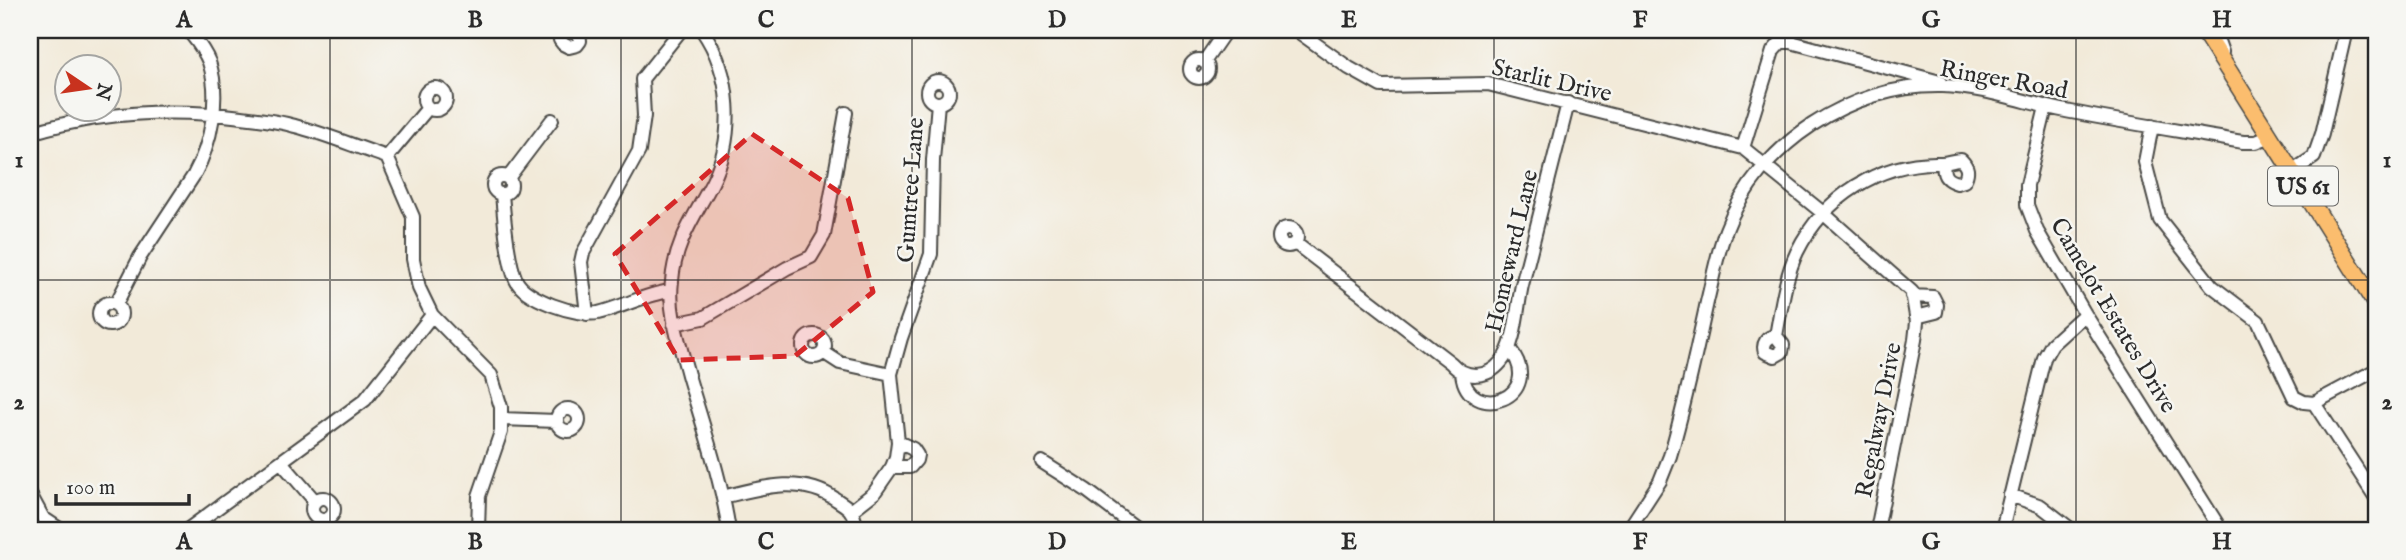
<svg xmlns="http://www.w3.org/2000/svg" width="2406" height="560" viewBox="0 0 2406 560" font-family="'IM FELL English',serif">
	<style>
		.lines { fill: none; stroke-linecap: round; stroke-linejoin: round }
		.minor-casing { stroke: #494845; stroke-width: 16 }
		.major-casing { stroke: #494845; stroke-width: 19 }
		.minor { stroke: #fff; stroke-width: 12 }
		.major { stroke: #fbbd6e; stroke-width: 16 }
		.marked { fill: #d62828; fill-opacity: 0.2; stroke: #d62828; stroke-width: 5; stroke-dasharray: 14 9; stroke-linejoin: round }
		.grid { fill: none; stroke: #2b2b2b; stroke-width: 2; stroke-opacity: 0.55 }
		.labels { text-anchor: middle; stroke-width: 5; stroke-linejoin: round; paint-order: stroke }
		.shield { fill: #f6f6f2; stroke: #686867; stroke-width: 2 }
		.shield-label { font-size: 23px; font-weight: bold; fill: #2b2b2b }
		.street-label { font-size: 24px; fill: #2b2b2b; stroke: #f6f6f2 }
		.neatline { fill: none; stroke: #2b2b2b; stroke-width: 2.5 }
		.grid-label { font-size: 23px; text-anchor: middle; font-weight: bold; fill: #2b2b2b }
	</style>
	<rect width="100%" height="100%" fill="#f6f6f2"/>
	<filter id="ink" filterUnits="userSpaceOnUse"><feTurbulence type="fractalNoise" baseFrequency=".0143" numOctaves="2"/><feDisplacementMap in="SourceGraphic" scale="14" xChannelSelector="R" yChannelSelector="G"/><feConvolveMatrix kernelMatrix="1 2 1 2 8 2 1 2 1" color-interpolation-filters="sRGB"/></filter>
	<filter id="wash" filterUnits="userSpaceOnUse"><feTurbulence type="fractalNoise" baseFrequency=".00686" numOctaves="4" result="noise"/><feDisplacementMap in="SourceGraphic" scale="28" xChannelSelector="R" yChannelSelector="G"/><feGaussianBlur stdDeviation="1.57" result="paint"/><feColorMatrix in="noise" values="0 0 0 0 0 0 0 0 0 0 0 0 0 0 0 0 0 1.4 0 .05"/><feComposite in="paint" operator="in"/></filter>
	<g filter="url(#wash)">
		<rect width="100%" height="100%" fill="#f2ead9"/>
	</g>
	<g filter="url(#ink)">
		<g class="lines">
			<defs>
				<path id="minor" d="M562,30L560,40L563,44L569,47L577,45L580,41L579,30
					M702,30C732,73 736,135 712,183C695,216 675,242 672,281C668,313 680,344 688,375C703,426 721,478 729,530
					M1296,30L1349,68L1381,86L1488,84L1743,148L1823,213L1912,292L1917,322L1915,340L1877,530
					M2214,30L2222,52
					M1190 69a9 9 0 1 1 18 0a9 9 0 1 1-18 0Z
					M1204,62L1226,30
					M927 92a11 11 0 1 1 22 0a11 11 0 1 1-22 0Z
					M424 99a11 11 0 1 1 22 0a11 11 0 1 1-22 0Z
					M2046,107L2027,185V205L2037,231L2085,314L2221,530
					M2152,126L2145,162L2160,220L2212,286L2258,321L2294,397L2304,402L2314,403L2376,498
					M30,133C99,112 171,108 242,117C260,119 279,121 295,126C326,134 356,147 387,157L413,217V259L419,288L432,315L491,375L501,407V432L479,496L478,530
					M1743,148L1773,51L1781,42H1791L1940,82
					M387,157L428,108
					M2293,171L2314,157L2322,134L2346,30
					M493 185a9 9 0 1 1 18 0a9 9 0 1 1-18 0Z
					M508,178L552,120
					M502,194C504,216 507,260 516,280C524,299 578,317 598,313C623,307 645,294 671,291
					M1279 237a9 9 0 1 1 18 0a9 9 0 1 1-18 0Z
					M1295,243L1451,363C1465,379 1487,379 1501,362C1516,345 1517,307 1522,285C1537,224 1553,164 1568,103
					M1912,296L1933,297L1937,305L1936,312L1916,317
					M99 314a11 11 0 1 1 22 0a11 11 0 1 1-22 0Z
					M116,304L140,257L194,175C211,144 221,97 209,62C204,49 196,40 188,30
					M587,314L581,262L583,253L639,151L644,116L642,79L681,30
					M674,324L703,318L787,268L811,257L824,235L846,113
					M803 346a11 11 0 1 1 22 0a11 11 0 1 1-22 0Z
					M1776,336L1783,345L1782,352L1775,356L1765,352C1762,344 1767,336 1776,336C1781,309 1785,277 1797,252C1824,197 1880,161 1941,163C1948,163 1953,160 1961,160C1968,167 1969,172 1964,181L1957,183C1946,180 1942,175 1944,164
					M823,352L840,363L891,374
					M1462,373C1468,426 1549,397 1509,348
					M2314,403L2376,370
					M557 420a11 11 0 1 1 22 0a11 11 0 1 1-22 0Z
					M501,419L557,421
					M1042,462L1086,490L1139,530
					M282,463L315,501
					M892,467H910L916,460L917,455L913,449L898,442
					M30,494L43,518L61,530
					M2010,495L2041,506L2072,530
					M723,497C762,487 802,475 837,500C841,503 847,506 850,510C854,515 856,524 857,530
					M312 509a11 11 0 1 1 22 0a11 11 0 1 1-22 0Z
					M851,511L874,493L892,467L896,457L898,442L891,374L901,338L931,254L933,160L938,103
					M187,530L365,400L432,315
					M1628,530L1660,481L1670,456C1685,405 1696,353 1707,302C1713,278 1717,253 1726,230C1758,144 1851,84 1942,86C1985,87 2029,104 2071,112C2129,123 2186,132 2243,142H2256L2271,136
					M2002,530L2044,358L2052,344L2085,314"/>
				<path id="major" d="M2203,30L2376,305"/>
			</defs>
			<!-- minor casing -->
			<use href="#minor" class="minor-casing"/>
			<!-- major casing -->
			<use href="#major" class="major-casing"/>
			<!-- minor -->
			<use href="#minor" class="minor"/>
			<!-- major -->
			<use href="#major" class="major"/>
		</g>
	</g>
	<!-- marked area -->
	<path class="marked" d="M752,134L848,198L873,292L795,356L679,360L615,254Z"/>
	<!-- grid -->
	<path class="grid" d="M330,30V530M621,30V530M912,30V530M1203,30V530M1494,30V530M1785,30V530M2076,30V530M30,280H2376"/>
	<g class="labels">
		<!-- shield labels -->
		<rect class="shield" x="2268" y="166.5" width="70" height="39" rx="5"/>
		<g class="shield-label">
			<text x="2303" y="194">US 61</text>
		</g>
		<!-- street labels -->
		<g class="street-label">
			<text transform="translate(2004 79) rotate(10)" y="8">Ringer Road</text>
			<text transform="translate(1552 80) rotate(13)" y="8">Starlit Drive</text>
			<text transform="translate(910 190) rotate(-86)" y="8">Gumtree Lane</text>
			<text transform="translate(1511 251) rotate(-77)" y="8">Homeward Lane</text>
			<text transform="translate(2114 315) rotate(59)" y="8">Camelot Estates Drive</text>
			<text transform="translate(1878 420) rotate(-79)" y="8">Regalway Drive</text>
		</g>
	</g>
	<!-- margin -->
	<rect width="2406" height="560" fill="none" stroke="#f6f6f2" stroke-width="77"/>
	<!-- north arrow -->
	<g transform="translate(88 88) rotate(103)"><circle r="33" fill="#f6f6f2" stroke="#a5a5a2" stroke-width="2"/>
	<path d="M0-5L12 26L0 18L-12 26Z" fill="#c8321e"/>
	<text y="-10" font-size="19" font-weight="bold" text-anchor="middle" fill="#2b2b2b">N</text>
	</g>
	<!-- scale -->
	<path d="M56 494v10h133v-10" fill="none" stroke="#2b2b2b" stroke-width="3.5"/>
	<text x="66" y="494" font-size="21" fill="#2b2b2b" stroke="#f6f6f2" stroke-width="5" paint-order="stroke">100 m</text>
	<rect x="38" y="38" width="2330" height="484" class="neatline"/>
	<g class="grid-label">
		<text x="184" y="27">A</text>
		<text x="475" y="27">B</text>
		<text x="766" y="27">C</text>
		<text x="1057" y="27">D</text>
		<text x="1349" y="27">E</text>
		<text x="1640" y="27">F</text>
		<text x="1931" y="27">G</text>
		<text x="2222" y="27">H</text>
		<text x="19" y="167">1</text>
		<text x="2387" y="167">1</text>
		<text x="19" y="409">2</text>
		<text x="2387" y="409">2</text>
		<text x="184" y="549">A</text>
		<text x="475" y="549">B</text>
		<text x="766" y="549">C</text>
		<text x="1057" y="549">D</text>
		<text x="1349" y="549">E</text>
		<text x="1640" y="549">F</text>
		<text x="1931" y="549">G</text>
		<text x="2222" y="549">H</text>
	</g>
</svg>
